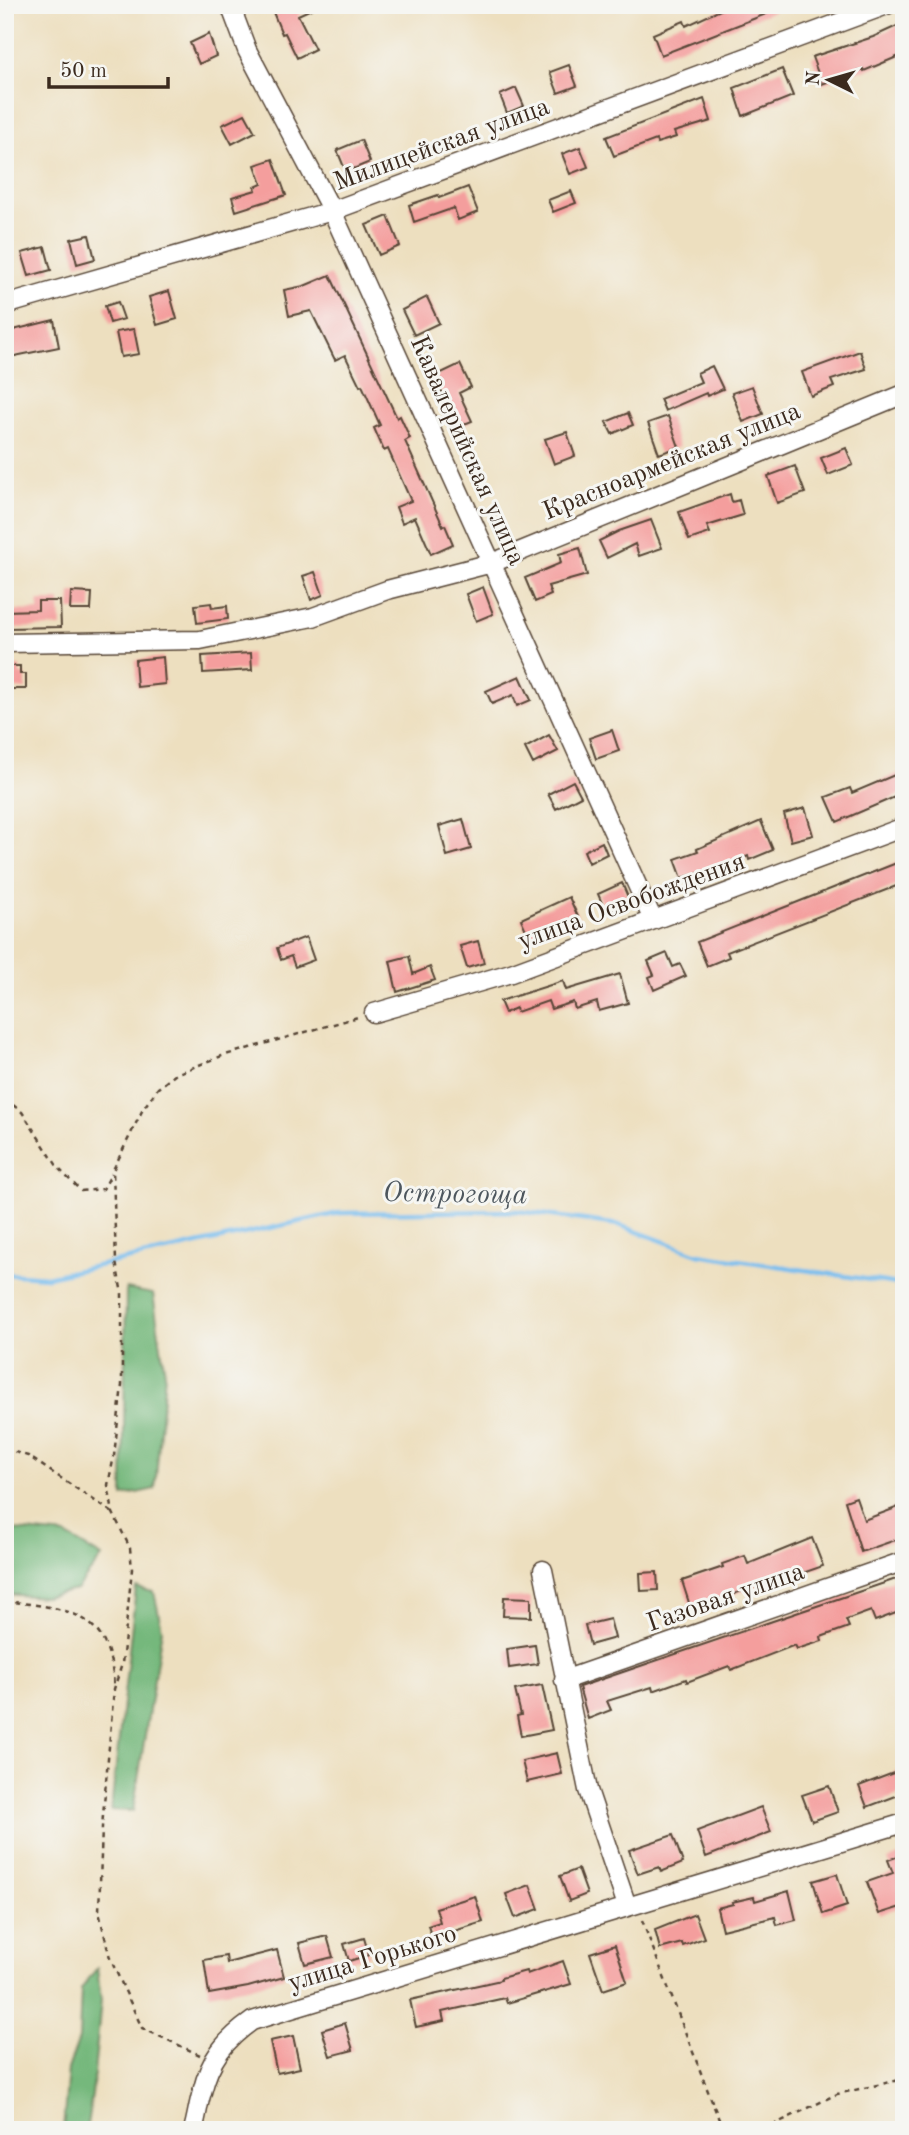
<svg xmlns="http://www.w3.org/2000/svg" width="909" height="2135" viewBox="0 0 909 2135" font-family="'Old Standard TT',serif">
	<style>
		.forest { fill: #75b87c; stroke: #58714d; stroke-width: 2 }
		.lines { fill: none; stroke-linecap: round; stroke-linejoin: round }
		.stream { stroke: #78beef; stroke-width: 4.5 }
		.building { fill: #f49e9d }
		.minor-casing { stroke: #564536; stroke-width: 21 }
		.path { stroke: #564536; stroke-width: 2.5; stroke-dasharray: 5 5; stroke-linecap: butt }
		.minor { stroke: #fff; stroke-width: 18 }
		.labels { text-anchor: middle; stroke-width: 6; stroke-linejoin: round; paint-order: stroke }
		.street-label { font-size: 26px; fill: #3b2a1e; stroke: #f6f6f2 }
		.water-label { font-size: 28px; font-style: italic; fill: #4d565d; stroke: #f6f6f2 }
	</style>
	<rect width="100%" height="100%" fill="#f6f6f2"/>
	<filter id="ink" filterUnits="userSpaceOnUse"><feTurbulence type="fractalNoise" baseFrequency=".0143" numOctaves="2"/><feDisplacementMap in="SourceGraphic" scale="14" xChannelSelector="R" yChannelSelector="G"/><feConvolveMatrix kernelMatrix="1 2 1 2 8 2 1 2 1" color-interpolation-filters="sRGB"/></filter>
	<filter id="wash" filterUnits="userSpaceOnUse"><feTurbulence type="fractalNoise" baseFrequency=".00686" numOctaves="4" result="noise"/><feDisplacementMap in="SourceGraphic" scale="28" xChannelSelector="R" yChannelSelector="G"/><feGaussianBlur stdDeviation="1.57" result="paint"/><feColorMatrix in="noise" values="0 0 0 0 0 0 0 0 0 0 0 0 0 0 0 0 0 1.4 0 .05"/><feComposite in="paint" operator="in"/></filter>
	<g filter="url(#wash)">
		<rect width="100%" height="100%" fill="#eddfbf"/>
		<!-- forest -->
		<path class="forest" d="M126,1289L153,1294L165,1373L155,1489L123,1496Z
			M5,1529L65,1535L102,1557L76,1590L44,1597L5,1594Z
			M136,1588L154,1592L162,1629L133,1811L111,1810Z
			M97,1968L101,2000L92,2095L86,2130H63L68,2069L79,2039L81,1989Z"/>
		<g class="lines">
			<!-- stream -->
			<path class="stream" d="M5,1274L47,1277L339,1213L518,1211L619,1225L698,1254L904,1285"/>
		</g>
		<g id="blocks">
			<!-- building -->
			<path class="building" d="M270,5H320L298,15L315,49L297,58L285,33L282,34Z
				M731,5H789L661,55L653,34L684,21L686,26Z
				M899,25L904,35V54L864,71L863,69L822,84L812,57L873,37Z
				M209,34L216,56L199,64L190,43Z
				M569,65L577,86L558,93L550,72Z
				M782,69L793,96L743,116L734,88Z
				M516,88L524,106L507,113L500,95Z
				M704,99L711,121L674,132L676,137L657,143L656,140L614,156L606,137Z
				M245,114L255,132L232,144L222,125Z
				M361,140L370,162L346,172L337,150Z
				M580,147L588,167L570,174L562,154Z
				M273,159L286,195L236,211L232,197L256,190L255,187L262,184L255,165Z
				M468,187L478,212L458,220L454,208L414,222L409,205L438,195L439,198Z
				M571,191L576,203L553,212L548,200Z
				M388,216L400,246L379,255L366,225Z
				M89,235L95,259L77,264L71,239Z
				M45,247L51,270L29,276L22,253Z
				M330,275L397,418L400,416L410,438L405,441L443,526L445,525L453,544L431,554L415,517L402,523L396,507L411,501L388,449L384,451L374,428L380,425L362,385L360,386L345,355L335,360L311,311L289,316L284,290L304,286Z
				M169,291L177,319L157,325L149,297Z
				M427,297L439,323L414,335L402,310Z
				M118,302L124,319L110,323L105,306Z
				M54,320L59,347L5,358V332Z
				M134,329L139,354L121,357L116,332Z
				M860,351L866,369L831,380L834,387L811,396L802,372Z
				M460,364L471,387L459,393L472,421L457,427L435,376Z
				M712,366L723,389L707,396L706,393L665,411L660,399L701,382L697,373Z
				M752,386L763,414L743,422L732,393Z
				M628,413L633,425L612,434L606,422Z
				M668,416L679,447L659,454L648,423Z
				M567,432L575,456L554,464L545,439Z
				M846,448L853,465L828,475L821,458Z
				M795,466L805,493L777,503L768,476Z
				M730,494L732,502L739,500L743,515L707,526L710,533L689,540L679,512Z
				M651,520L662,548L639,556L635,544L607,558L599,541L619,531Z
				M580,548L587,575L548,586L551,595L535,602L525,578L561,563L559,554Z
				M315,572L323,595L311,600L303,576Z
				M483,587L493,614L476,621L466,594Z
				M71,592L92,593L91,610H70Z
				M38,601H60L61,627L6,628L5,611L38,610Z
				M211,603L212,608L227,606L228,619L197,623L195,605Z
				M251,653L252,670L203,673L202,656Z
				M163,657L165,684L137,687L135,660Z
				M5,666H20V674H26V689H5Z
				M520,676L531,700L517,706L513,695L492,704L486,691Z
				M612,730L619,751L596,759L589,738Z
				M549,735L558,751L533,764L525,748Z
				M904,771V793L837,822L826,797L850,788L852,793Z
				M573,781L581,796L556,809L548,794Z
				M805,808L813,835L791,841L784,814Z
				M463,819L471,849L447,856L439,826Z
				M761,821L773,850L749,860L748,856L706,873V871L682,878L675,859L698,851L697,849Z
				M602,842L607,854L589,863L584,851Z
				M904,860V883L727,952L729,957L707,966L697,942Z
				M622,883L630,902L606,913L598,894Z
				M569,897L579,919L530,939L521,919Z
				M306,937L314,960L295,967L291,956L281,960L277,948Z
				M478,941L484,963L467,968L460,946Z
				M667,953L673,967L680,964L686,976L654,990L649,977L654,975L648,961Z
				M409,956L413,974L430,967L435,980L397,992L390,961Z
				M620,974L628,1003L599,1011L597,1002L575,1009L573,1002L551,1009L548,1001L517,1012L516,1008L505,1013L500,1001L563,981L566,990Z
				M856,1497L864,1520L904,1505V1537L861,1552L845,1501Z
				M812,1538L823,1566L800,1574L799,1571L691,1609L682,1581L723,1567L722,1564L745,1556L748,1564Z
				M657,1572L658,1590L641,1591L640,1573Z
				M896,1579L904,1601V1610L875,1621L871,1611L846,1620L849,1627L821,1637L822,1641L797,1649L795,1645L731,1670L729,1666L687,1682L686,1679L653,1691L652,1687L607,1701L611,1710L588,1719L579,1687Z
				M504,1597L531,1598V1617L503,1616Z
				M610,1619L615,1638L590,1645L585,1625Z
				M535,1645L538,1664L509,1668L507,1649Z
				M542,1685L552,1730L521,1736L517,1716L521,1715L515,1690Z
				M557,1753L562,1774L527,1782L522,1761Z
				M904,1769V1793L867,1807L859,1786Z
				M829,1786L838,1812L812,1821L802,1795Z
				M761,1807L771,1832L706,1857L697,1831Z
				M673,1835L683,1863L661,1872L659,1867L638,1874L629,1850Z
				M904,1854V1906L879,1914L867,1882L893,1873L888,1860Z
				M578,1869L587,1894L569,1901L560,1876Z
				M837,1874L847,1906L823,1914L813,1881Z
				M530,1885L539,1909L515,1918L506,1894Z
				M789,1891L796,1920L777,1925L775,1917L722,1930L717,1908L733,1904L732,1902L754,1897L755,1901Z
				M475,1896L483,1922L432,1938L428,1926L440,1922L436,1908Z
				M695,1914L704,1938L683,1946L682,1943L660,1949L655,1930Z
				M327,1936L333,1957L305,1964L299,1943Z
				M364,1938L369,1955L349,1961L344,1944Z
				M615,1945L627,1982L603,1990L590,1953Z
				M277,1950L284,1977L248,1987L209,1994L204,1960L226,1956L227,1963Z
				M563,1961L571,1984L507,2003L505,1998L442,2012L444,2021L416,2027L410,2000L501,1980V1978L526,1971L527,1974Z
				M345,2023L353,2050L330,2056L322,2030Z
				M293,2036L300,2068L277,2073L270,2041Z"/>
		</g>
	</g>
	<g filter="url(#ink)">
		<use href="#blocks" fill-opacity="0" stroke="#564536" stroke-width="2"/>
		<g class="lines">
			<defs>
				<path id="minor" d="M230,5L247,50L332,211L653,920
					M5,305L332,211L887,5
					M5,643L200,640L313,617L387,590L492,563L904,394
					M374,1013L511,973L904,827
					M543,1570L588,1790L627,1906
					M564,1680L904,1561
					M193,2130C197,2117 198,2104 202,2092C210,2059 225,2040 252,2021L904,1823"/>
			</defs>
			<!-- minor casing -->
			<use href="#minor" class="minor-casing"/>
			<!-- path -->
			<path class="path" d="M5,1099L22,1112L59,1169L81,1191L103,1189L112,1173
				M5,1449L28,1456L113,1513
				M5,1601C69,1609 109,1610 114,1686
				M642,1920L723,2130
				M200,2055L142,2028L110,1958L99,1912L102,1827L114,1689L122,1664L132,1569L130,1548L113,1513L108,1485L114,1456L122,1385V1294L116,1262L113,1170L143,1109L158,1088L176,1074L222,1056L358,1017
				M763,2130L837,2094L904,2079"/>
			<!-- minor -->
			<use href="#minor" class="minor"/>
		</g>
	</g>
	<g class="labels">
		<!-- street labels -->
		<g class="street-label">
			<text transform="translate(441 143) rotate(-20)" y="9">Милицейская улица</text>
			<text transform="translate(469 450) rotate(66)" y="9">Кавалерийская улица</text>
			<text transform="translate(671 460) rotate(-22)" y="9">Красноармейская улица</text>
			<text transform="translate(631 900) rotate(-20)" y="9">улица Освобождения</text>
			<text transform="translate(725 1596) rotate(-19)" y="9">Газовая улица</text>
			<text transform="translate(372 1957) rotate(-17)" y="9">улица Горького</text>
		</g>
		<!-- water labels -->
		<g class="water-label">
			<text transform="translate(455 1192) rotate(1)" y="10">Острогоща</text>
		</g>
	</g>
	<!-- margin -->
	<rect width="909" height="2135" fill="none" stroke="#f6f6f2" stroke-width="28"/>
	<!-- north arrow -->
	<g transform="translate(829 80) rotate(275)" stroke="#f6f6f2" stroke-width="5" paint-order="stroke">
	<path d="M0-5L12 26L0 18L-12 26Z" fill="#3b2a1e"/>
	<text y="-10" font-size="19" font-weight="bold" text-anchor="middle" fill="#3b2a1e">N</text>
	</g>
	<!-- scale -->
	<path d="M49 77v10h119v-10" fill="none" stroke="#3b2a1e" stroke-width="3.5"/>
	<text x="60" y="77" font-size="21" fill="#3b2a1e" stroke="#f6f6f2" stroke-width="5" paint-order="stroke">50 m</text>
</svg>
